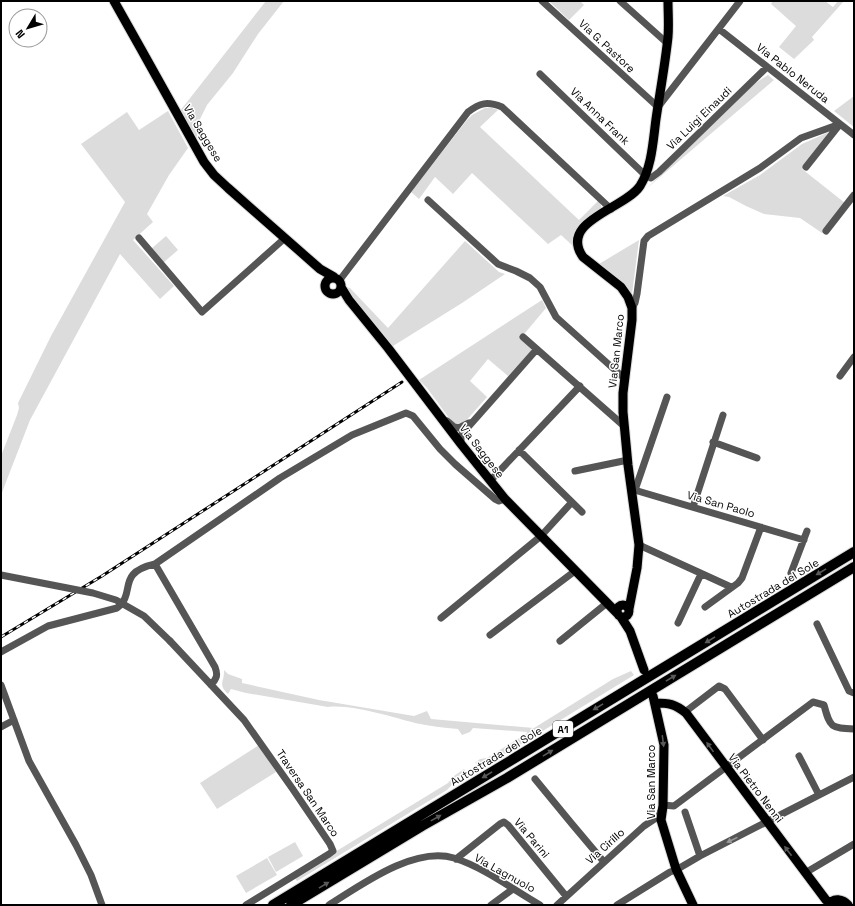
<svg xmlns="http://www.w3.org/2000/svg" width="855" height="906" viewBox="0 0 855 906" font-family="'Space Grotesk',sans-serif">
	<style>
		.green { fill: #dcdcdc }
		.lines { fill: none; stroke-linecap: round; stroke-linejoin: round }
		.major-casing { stroke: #dbdbdb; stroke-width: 11 }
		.highway-casing { stroke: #dbdbdb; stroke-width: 12 }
		.minor { stroke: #555; stroke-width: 7 }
		.major { stroke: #000; stroke-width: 9 }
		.highway { stroke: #000; stroke-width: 10 }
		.rail-casing { stroke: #000; stroke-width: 3 }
		.rail { stroke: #fff; stroke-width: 1.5; stroke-dasharray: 4.5; stroke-linecap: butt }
		.minor-bridge { stroke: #555; stroke-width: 7 }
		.oneway { fill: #595959 }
		.oneway2 { fill: #999 }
		.labels { text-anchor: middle; stroke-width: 3; stroke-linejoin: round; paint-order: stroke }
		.shield { fill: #fff; stroke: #4c4c4c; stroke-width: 1 }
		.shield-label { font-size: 10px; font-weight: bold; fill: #000 }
		.street-label { font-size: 11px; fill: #000; stroke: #fff }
	</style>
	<rect width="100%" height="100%" fill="#fff"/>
	<!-- green -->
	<path class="green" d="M266,1H284L258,34L233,73L207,105L200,119L196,142L180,111Z
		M549,1H580L584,5L569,20Z
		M773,1H825L833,7L838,1H844L812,37L814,40L794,59L779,47L796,26C787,19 780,11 771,4Z
		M768,75L774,80L646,189L754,84Z
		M854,96V127L834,111Z
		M485,108H492L498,110L480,127L579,220L598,201L601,205V208C587,219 572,227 573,246L561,235L548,244L472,173L453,194L435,177L419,199L411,192L467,120L472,115Z
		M168,111L188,148L169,175L147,214L153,222L133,240L174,286L160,299L120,254L30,420L1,495V456L17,415L19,408L18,403L51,336L125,202L81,144L127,112L139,130Z
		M829,132L802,169L845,203L822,233L800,218L764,214L746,206L729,197L723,196L760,175L802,144Z
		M166,236L178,250L163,263L151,249Z
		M639,240L632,294L599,264Z
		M465,241L499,272L505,274L462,303L393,346L345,287L350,288L388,328Z
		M542,300L546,308L520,339L532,350L508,376L488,359L470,381L487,397L465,422L457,426L452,422L427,388L419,380Z
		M224,670L228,674L242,679V683L319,700L414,716L427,711L431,719L534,728L613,679L631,671L634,675L489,764L480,765L475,763L480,759L487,758L527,733V732L473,728L470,732L462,735L458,729C444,728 429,726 415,723C392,717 351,704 328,707L246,693L231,689L228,694C217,684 225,681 224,670Z
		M259,745L276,772L217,809L200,783Z
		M464,769L467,773L459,777L447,790L297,881L294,877L448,783L454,776Z
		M295,842L303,856L276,872L268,857Z
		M267,858L277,875L246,893L236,876Z"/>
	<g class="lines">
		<defs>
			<path id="major" d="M114,1L141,49L204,162L214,175L228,188L320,269L334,277
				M325 286a8 8 0 1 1 16 0a8 8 0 1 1-16 0Z
				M341,287L349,300L388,348L461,444L505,499L618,614
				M617 611a6 6 0 1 1 12 0a6 6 0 1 1-12 0Z
				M629,609L637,568L639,545L628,465L623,412V393L632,320V308L628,297L621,287L583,257C558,221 625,209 640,186C652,167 653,141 656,119C660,92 665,65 668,37C669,25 668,13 668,1
				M621,617L630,631L644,670
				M653,696L664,745L663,806L661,820L676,869L693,905
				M655,703C669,703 675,704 686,713L826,900L830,902
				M829,905C833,897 843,899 848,905"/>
			<path id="highway" d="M273,905L854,552
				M291,905L422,826L507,778L854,567"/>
		</defs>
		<!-- major casing -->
		<use href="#major" class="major-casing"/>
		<!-- highway casing -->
		<use href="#highway" class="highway-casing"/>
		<!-- minor -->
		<path class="minor" d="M542,1L658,107L740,1
			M620,1L667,43
			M719,29L854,135
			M540,74L645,175L651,178L659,172L767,67
			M806,167L840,124
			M428,200L498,264L516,271L530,278L540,287L556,317L625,379
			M826,231L854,195
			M139,238L202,312L285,238
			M339,281L468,112C480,103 487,101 502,107L611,209
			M632,308L635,303L637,294L644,241L648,236L760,168L801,138L840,124
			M523,337L624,426
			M840,376L854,357
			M447,421L454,427L459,428L469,423
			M713,442L757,458
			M461,444V437L462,434L537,349
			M519,450L582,512
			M575,471L628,460
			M490,481L580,386
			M631,489L804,540
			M635,490L667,397
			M693,507L723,415
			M639,545L731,587
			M155,564L215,667C218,675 217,678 211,685
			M791,573L807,531
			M705,607L738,583L742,578L761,527
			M441,618L541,536L572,502
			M678,623L701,574
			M817,624L849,691L854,693
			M490,635L575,571
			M170,641L244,720L292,788L330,844L333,851L329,854L246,905
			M560,641L607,603
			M1,652L48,626L117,608C137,593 115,573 155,564L280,478L352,435L406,413L413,416L440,449L455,464L495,499L499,501L505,499
			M1,685L29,761L76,845L91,875L102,905
			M685,712L719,686L725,689L763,740
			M1,727L14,720
			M799,756L819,795
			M535,779L572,824L604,862
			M685,812L700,856
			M456,859L500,824L504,822L508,825L566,896
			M805,873L854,844
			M329,905C361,885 414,846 454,858C485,868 512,889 540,905
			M491,905L513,889
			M557,905L644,826L659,816L663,805L674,806L813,702L824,705C830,728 831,728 854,729
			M617,905L670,872L676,870L700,856L854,777"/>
		<!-- major -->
		<use href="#major" class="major"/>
		<!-- highway -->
		<use href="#highway" class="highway"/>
		<defs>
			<path id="rail" d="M1,637L102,576L402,382"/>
		</defs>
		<!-- rail casing -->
		<use href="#rail" class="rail-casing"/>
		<!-- rail -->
		<use href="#rail" class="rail"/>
		<!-- minor-bridge -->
		<path class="minor-bridge" d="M1,575L93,593L116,600L144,616L170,641"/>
	</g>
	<!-- one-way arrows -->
	<defs><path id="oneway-solid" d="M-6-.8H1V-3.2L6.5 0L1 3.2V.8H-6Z"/></defs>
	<g class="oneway">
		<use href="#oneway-solid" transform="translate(821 572) rotate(149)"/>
		<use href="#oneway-solid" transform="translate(710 640) rotate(149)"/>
		<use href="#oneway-solid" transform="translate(671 678) rotate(-31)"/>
		<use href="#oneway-solid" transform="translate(598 707) rotate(149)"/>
		<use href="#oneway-solid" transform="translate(663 741) rotate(83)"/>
		<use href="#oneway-solid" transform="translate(710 747) rotate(-126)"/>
		<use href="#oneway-solid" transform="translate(548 753) rotate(-31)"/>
		<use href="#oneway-solid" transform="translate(487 775) rotate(149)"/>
		<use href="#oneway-solid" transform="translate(436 818) rotate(-29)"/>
		<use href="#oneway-solid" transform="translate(788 851) rotate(-127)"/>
		<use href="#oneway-solid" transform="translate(324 885) rotate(-31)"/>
	</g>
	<use class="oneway2" href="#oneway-solid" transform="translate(732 840) rotate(154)"/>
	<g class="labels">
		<!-- shield labels -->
		<rect class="shield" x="553" y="721" width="20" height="16" rx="3"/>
		<g class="shield-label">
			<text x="563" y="733">A1</text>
		</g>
		<!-- street labels -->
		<g class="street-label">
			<text transform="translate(607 46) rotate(43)" y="4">Via G. Pastore</text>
			<text transform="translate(793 73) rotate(38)" y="4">Via Pablo Neruda</text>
			<text transform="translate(600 116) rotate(44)" y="4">Via Anna Frank</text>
			<text transform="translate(699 118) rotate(-44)" y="4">Via Luigi Einaudi</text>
			<text transform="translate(203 133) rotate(59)" y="4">Via Saggese</text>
			<text transform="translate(616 351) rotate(-84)" y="4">Via San Marco</text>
			<text transform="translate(482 451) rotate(52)" y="4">Via Saggese</text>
			<text transform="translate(721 504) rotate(16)" y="4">Via San Paolo</text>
			<text transform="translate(773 588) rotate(-31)" y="4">Autostrada del Sole</text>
			<text transform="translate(496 756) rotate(-31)" y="4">Autostrada del Sole</text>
			<text transform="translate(651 782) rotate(-90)" y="4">Via San Marco</text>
			<text transform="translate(756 788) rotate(53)" y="4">Via Pietro Nenni</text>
			<text transform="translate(308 793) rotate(56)" y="4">Traversa San Marco</text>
			<text transform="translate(532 838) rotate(50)" y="4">Via Parini</text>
			<text transform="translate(605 846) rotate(-42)" y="4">Via Cirillo</text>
			<text transform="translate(505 873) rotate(29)" y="4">Via Lagnuolo</text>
		</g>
	</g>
	<!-- border -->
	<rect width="855" height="906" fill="none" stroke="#000000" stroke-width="4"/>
	<!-- north arrow -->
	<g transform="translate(28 28) rotate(232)"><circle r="19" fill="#ffffff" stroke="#999999"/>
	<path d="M0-3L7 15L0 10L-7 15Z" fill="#000000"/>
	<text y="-6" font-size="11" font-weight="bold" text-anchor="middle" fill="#000000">N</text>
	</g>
</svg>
